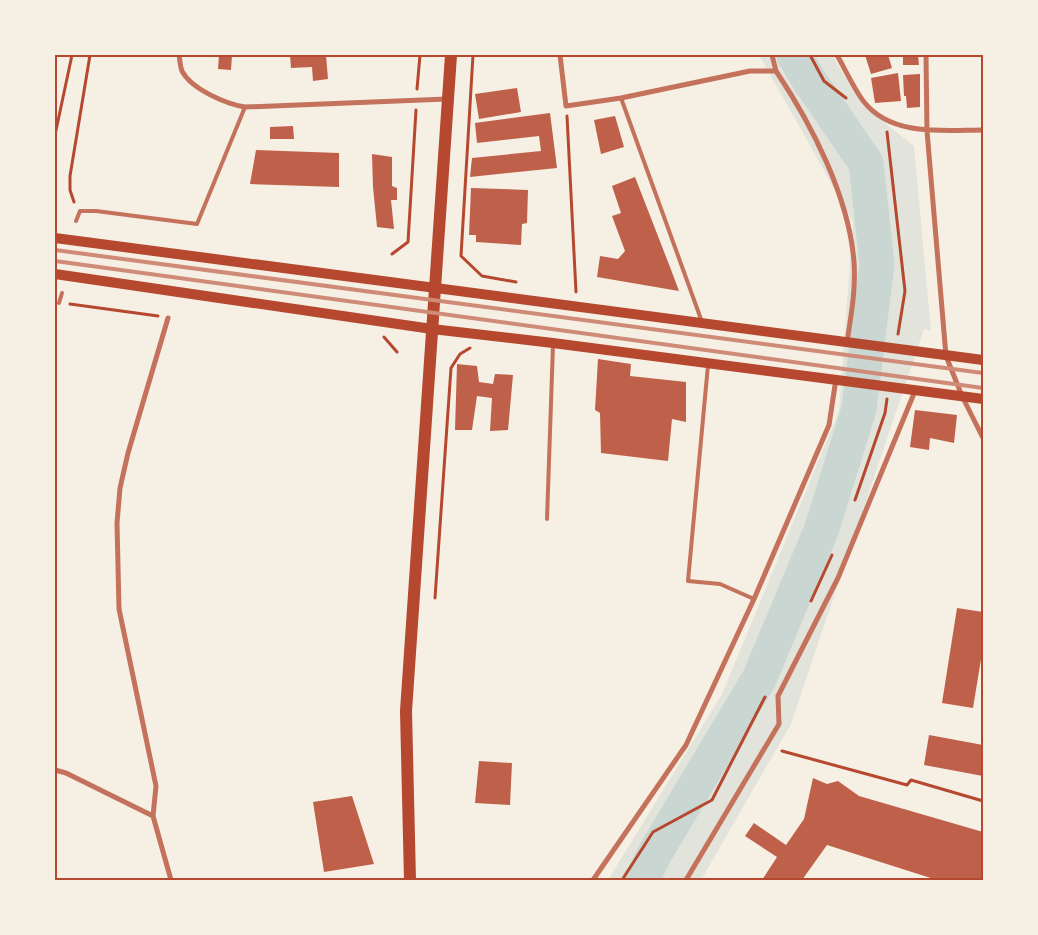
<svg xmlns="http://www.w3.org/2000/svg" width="1038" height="935" viewBox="0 0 1038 935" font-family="Inter,sans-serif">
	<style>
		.green { fill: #e2e4dc }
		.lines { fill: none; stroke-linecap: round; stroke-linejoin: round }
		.river { stroke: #c9d6d2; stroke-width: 35 }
		.building { fill: #bf614a }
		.path { stroke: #b5482f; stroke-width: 3 }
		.service { stroke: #c5725c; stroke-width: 4 }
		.minor { stroke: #c5725c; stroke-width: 5 }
		.secondary { stroke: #b5482f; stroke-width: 10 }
		.primary { stroke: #b5482f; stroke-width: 12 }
		.rail { stroke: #cf8b77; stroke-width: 4 }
		.neatline { fill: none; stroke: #b5482f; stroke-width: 2 }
	</style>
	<rect width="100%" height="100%" fill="#f6efe4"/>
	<!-- green -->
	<path class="green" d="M759,55H832L862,105L914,146L931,331L924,329L791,724L701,880H608L722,694L839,411L853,222Z"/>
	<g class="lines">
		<!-- river -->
		<path class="river" d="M642,880L655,853L759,679L821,531L859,409L877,264L866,163L809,80L794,55"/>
	</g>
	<!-- building -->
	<path class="building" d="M219,55H232L231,70L218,69Z
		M290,55H326L328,79L313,81L312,67L291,68Z
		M865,55H888L892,68L871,74Z
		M903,55H918L919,65H903Z
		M898,73L901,101L875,103L871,78Z
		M920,74V107L907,108L906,96H904L903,75Z
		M517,88L521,112L479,119L475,94Z
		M550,113L557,168L470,177L472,158L541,151L539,136L477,143L475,123Z
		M615,116L624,147L601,154L594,120Z
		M293,126L294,139H270V127Z
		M256,150L339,153V187L250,184Z
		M372,154L392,157V186L397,188V200H391L394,229L377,227L373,187Z
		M635,177L670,267L679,291L597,277L600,256L618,259L625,251L612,216L621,213L612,186Z
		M471,188L528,190L527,223L522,224L521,245L476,242V235H469Z
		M598,359L631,364L630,376L686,382V422L672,419L668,461L601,453L600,413L595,410Z
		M457,364L477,366L479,382L493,384L495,374L513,375L508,430L490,431L492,398L477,396L472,430H455Z
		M915,410L957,415L954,443L930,438L929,450L910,447Z
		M957,608L983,612V647L973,708L942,703Z
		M929,735L983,745V776L924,765Z
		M479,761L512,763L510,805L475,803Z
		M813,778L827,784L838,781L859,796L983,832V880H937L827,845L802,880H762L777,857L745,836L754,823L786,845L804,819Z
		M352,796L374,864L324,872L313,802Z"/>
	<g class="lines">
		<!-- path -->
		<path class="path" d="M473,55L461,256L482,276L516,282
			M810,55L824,81L846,98
			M417,89L420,55
			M567,116L576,292
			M887,132L905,291L898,334
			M55,135L72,55
			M74,202L70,190V176L90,55
			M392,254L408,242L416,110
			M70,304L158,316
			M384,337L397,352
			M855,500L885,413L887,399
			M435,598L451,368L460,354L470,348
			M811,601L832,555
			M782,751L907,785L911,780L983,801
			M622,880L653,832L712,800L765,697"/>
		<!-- service -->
		<path class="service" d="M621,98L702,322
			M76,221L80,211H96L197,224L245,107
			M59,303L62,293
			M708,365L688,581L720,584L754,599
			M547,519L553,345"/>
		<!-- minor -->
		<path class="minor" d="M179,55C180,60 180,66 182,71C191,89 226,104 245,107L447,99
			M560,55L566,106L621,98L750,71H776L772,55
			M837,55C845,69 854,89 864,102C892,137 944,130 983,130
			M926,55L927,131L946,356L962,396L983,438
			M776,71C812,125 849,197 854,262C856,289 851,316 847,342
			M55,770L66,773L153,816L171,880
			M153,816L156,786L119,609L117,523L120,488L128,453L168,318
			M593,880L686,745L754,599L829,425L836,379
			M686,880L779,724L778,696L838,578L915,391"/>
		<!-- secondary -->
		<path class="secondary" d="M55,238L983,360
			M55,274L432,329L553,343L983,399"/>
		<!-- primary -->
		<path class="primary" d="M410,880L406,711L451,55"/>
		<!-- rail -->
		<path class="rail" d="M55,250L983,373
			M55,261L983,388"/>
	</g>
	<!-- border -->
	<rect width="1038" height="935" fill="none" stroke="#f6efe4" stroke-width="112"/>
	<rect x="56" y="56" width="926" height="823" class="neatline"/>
</svg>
